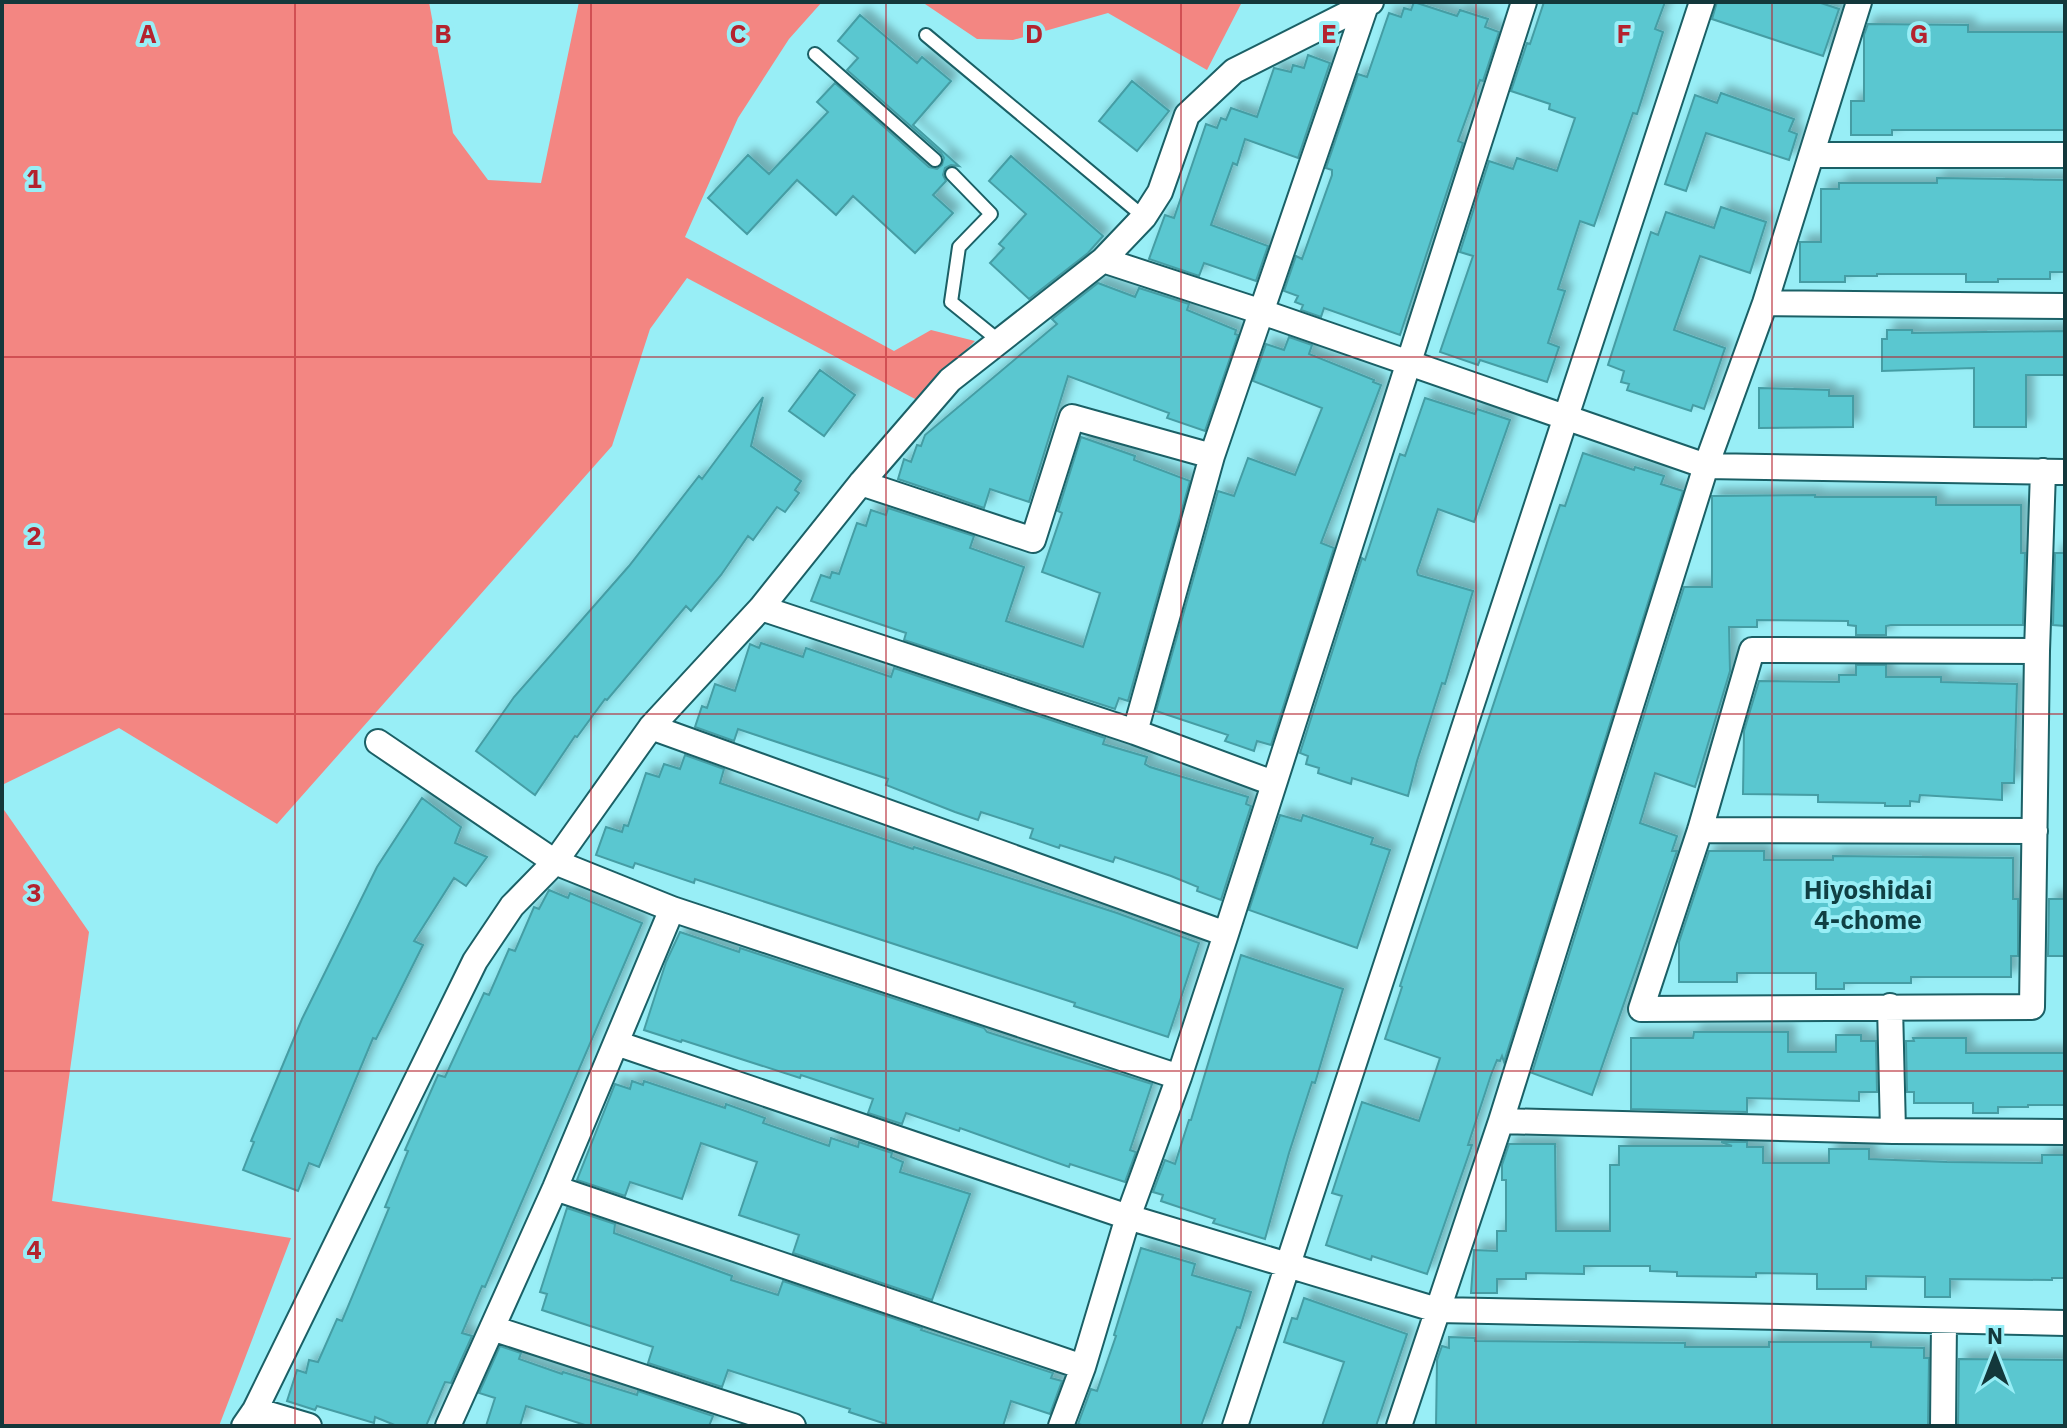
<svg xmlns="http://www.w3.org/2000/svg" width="2067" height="1428" viewBox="0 0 2067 1428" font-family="'IBM Plex Sans',sans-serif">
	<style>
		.forest { fill: #f38682 }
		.building { fill: #5ac7d0; stroke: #459da4; stroke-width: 2; filter: url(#shadow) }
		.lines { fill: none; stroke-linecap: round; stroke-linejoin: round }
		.service-casing { stroke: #1b6066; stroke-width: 16 }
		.minor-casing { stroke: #1b6066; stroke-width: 28 }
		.service { stroke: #fff; stroke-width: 12 }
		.minor { stroke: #fff; stroke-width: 24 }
		.grid { fill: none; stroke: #b4232e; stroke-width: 2; stroke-opacity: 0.55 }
		.labels { text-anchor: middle; stroke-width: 8; stroke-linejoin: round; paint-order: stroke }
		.neighbourhood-label { font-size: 26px; font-weight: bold; fill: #104044; stroke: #98eef6 }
		.grid-label { font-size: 26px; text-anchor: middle; font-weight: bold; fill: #b4232e; stroke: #98eef6; stroke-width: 8; stroke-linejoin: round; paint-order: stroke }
	</style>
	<defs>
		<filter id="shadow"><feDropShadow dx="7" dy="-7" stdDeviation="4" flood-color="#0004"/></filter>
	</defs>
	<rect width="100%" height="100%" fill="#98eef6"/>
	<!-- forest -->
	<path class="forest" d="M2,2H429L453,133L488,180L541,183L579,2H822L789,39L738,118L685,237L894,351L931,330L975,341L917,400L687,278L650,329L612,446L277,824L119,728L2,785Z
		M922,2H1242L1207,70L1108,13L1013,40L977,39Z
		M2,807L89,932L52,1201L291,1238L219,1426H2Z"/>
	<!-- building -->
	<path class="building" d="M1414,2L1457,16L1460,10L1488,19L1485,27L1499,32L1483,81L1480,80L1458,141L1463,143L1400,335L1324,308L1321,317L1301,310L1303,305L1295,302L1298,296L1284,291L1296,256L1302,259L1332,175V170L1326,168L1358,74L1367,77L1389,13L1401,17L1404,8L1411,10Z
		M1544,2H1665L1655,29L1663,32L1637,114L1633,113L1594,226L1580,221L1558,289L1565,291L1548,343L1559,347L1547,382L1480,360L1478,365L1440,352L1473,256L1460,252L1489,161L1513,169L1517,158L1557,171L1575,118L1549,109L1550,104L1511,91L1527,43L1530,44Z
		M1717,2H1818L1839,9L1823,56L1712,19Z
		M860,15L917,63L922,57L951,81L913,125L959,166L951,165L945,168L943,175L946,181L933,195L953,213L915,253L853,196L836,215L797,180L747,234L708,198L748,155L769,174L828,112L817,102L835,83L929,167L937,169L942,165L944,158L941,153L847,70L858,58L838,41Z
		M1868,24L1968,25V32H2065V130H1892V135H1851V101H1864V35Z
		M1308,55L1330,63L1298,158L1245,139L1237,165L1233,163L1211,225L1268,246L1256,281L1204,263L1199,276L1149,259L1165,215L1174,218L1206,124L1217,128L1221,118L1226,120L1231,108L1257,117L1274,68L1291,72L1293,65L1304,68Z
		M1132,81L1169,111L1137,151L1099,121Z
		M1721,93L1794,119L1789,131L1797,134L1789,160L1706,133L1686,191L1665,184L1695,95L1717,103Z
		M1011,156L1103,236L1088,253L1029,299L990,263L1004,248L999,244L1026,214L989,181Z
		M1937,178L2065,180V272H2050V279H1998V282H1966V274H1877V276H1845V282H1800V242H1821V189H1839V183H1937Z
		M1721,207L1766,222L1750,273L1700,256L1674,330L1725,348L1704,409L1693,405L1691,411L1627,390L1629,384L1621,382L1624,371L1608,365L1651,232L1658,235L1666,212L1714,228Z
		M1098,283L1135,297L1139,288L1189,304L1187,310L1236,330L1235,334L1238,335L1205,431L1167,418L1169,413L1068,376L1029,502L990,489L984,508L898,479L904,459L911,462L917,445L921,446L925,435L1057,324L1052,319Z
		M1887,330H1912V333L2065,331V375H2026V427H1974V368L1882,371V339H1887Z
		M1289,337L1312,345L1309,354L1374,380L1373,382L1381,385L1321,543L1334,548L1271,745L1257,741L1254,751L1225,741L1228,735L1156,711L1218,491L1234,496L1248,458L1295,475L1322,408L1253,381L1266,344L1284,350Z
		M820,370L855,395L824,436L789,411Z
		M1759,388L1829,390V396H1853V427L1759,428Z
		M763,397L751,446L801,481L795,490L799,493L785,512L777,507L753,540L748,536L721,575L691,611L686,606L607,700L605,699L577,737L575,736L535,795L476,751L514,697L629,566L699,476L702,479Z
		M1425,398L1475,414L1477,409L1510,420L1474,522L1438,509L1417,571L1418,575L1473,591L1445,684L1442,683L1417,761L1408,796L1352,778L1351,784L1318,773L1319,768L1306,764L1308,756L1300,753L1362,558L1365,560L1400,454L1405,456Z
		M1081,437L1135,456L1134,460L1190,481L1128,701L1119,698L1115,709L904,640L906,633L811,601L821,575L830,578L832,572L839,574L857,523L866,526L871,510L886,515L888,508L974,536L970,548L1024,567L1006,621L1083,647L1100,593L1042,572L1062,513L1058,511Z
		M1583,453L1634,470L1635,467L1664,476L1661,484L1683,491L1504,1062L1502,1056L1500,1061L1497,1060L1491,1075L1468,1145H1472L1427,1274L1372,1256L1371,1260L1326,1245L1342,1196L1332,1193L1362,1102L1419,1121L1440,1058L1385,1039L1402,987L1400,986L1548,540L1560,505L1565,506Z
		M1815,495V497H1936V505H2021V553H2025L2023,625H1891L1886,626V635H1856V626L1848,625V621L1757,620V627H1729L1730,671L1695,787L1655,773L1640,823L1677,836L1672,851H1677L1592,1095L1532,1073L1684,587H1712V496Z
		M2055,553H2065V626L2053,625Z
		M761,643L803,657L806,648L891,677L894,668L1105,738L1103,744L1147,757L1145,764L1150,767L1248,797L1246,804L1251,806L1221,900L1197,891L1198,887L1171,876L1115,857L1113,862L1060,845L1059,848L1030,838L1033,829L981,812L978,820L955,812L886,785L888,779L738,729L734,741L695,727L702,706L707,708L715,684L735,691L750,644L759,648Z
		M1856,665H1886V677H1941V682L2017,684L2014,783H2002V800L1920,795L1919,802L1910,801V806H1885V803L1818,802V795L1743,794L1744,731L1759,681L1839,682V675H1856Z
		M685,755L724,769L720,783L913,849L914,847L1117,913L1199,943L1168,1037L1074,1006L1075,1003L695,879L694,883L635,863L633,868L596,855L606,827L622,832L624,825L628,826L646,773L659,777L664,764L680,769Z
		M422,798L461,827L455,843L487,857L466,886L454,878L414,941L423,945L376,1039L373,1038L319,1167L309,1163L298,1191L243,1170L254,1142L251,1141L302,1019L377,867Z
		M1280,815L1301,821L1303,815L1373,838L1371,844L1390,850L1357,948L1249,910Z
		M1709,851H1764V860H1833V856L2013,858V899H2018V956H2011V977H1911V983H1844V989H1816V973H1737V982H1679V942Z
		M549,890L568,898L570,893L642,923L485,1287L482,1286L462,1333L472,1336L451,1383L445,1382L426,1426H397L375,1417L374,1423L317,1406L315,1410L287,1401L297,1370L306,1373L309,1360L318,1362L337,1319L342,1321L389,1208L385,1207L408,1151L405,1150L438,1075L445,1077L484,993L489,995L509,949L515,951L534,907L539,909Z
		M2049,899H2065V956H2048Z
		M680,932L739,952L740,948L984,1028L987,1032L1152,1084L1130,1150L1136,1152L1125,1182L1070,1164L1069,1167L960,1128L959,1131L906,1113L902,1124L868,1113L873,1099L801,1075L800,1078L682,1040L681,1042L644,1030L666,962Z
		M1241,955L1343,989L1315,1083L1312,1082L1289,1153L1265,1239L1213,1223L1215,1219L1161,1201L1163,1195L1153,1192L1165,1160L1175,1164L1189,1120H1191Z
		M1694,1032H1788V1052H1836V1035H1861V1041H1876L1877,1092H1859V1101L1747,1098V1112L1631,1109V1038H1693Z
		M1913,1038H1966V1053H2065V1105H2028V1107H1998V1113H1973V1103H1914V1092H1907L1906,1041H1914Z
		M632,1081L643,1085L644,1081L725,1108L726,1104L765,1118L763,1123L829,1146L831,1138L858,1147L859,1142L892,1153L891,1157L903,1162L900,1172L970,1194L932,1300L793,1253L799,1235L739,1215L757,1162L701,1143L682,1199L630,1182L625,1196L577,1180L615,1084L630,1089Z
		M1721,1142H1747V1147H1763V1163H1829V1149H1869V1159L1947,1162L2042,1163V1155H2065V1278H2052V1280L1950,1279V1297H1925V1277L1866,1276V1289H1817V1274L1756,1273V1277L1677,1276V1272L1650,1271V1266H1584V1274L1526,1273V1279H1497V1293H1471L1474,1250L1497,1251V1231H1506V1180H1502V1165L1509,1144H1555L1556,1231H1610V1165H1619V1146H1732Z
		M567,1208L615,1224L614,1233L732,1276L731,1280L778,1295L783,1281L922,1328L921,1330L1053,1373L1051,1378L1062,1381L1050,1414L1011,1401L1003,1426H892L849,1412L850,1409L728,1370L722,1387L648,1363L653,1347L542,1310L547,1294L540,1292Z
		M1141,1248L1195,1264L1192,1275L1251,1292L1240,1328L1237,1327L1201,1426H1085L1078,1424L1091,1389L1097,1391L1116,1336L1114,1335Z
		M1304,1298L1407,1334L1376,1426H1322L1344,1362L1284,1342L1292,1318L1297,1319Z
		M1449,1337L1475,1338V1341L1685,1343V1347H1769V1342H1871V1347L1924,1348V1358H1929L1928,1426H1436L1437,1360L1442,1346L1449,1348Z
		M500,1346L521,1353L519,1359L562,1374L563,1372L637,1395L638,1391L713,1416L709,1426H588L526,1406L520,1426H486L495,1398L479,1393Z
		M1959,1359L2065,1360V1426H1958Z"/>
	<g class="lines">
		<defs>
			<path id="service" d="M926,35L1144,217
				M815,54L935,160
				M952,174L991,214L959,247L951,302L998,340"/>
			<path id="minor" d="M1812,155H2065
				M1103,260L1262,312L1706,466L2065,472
				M1765,303L2065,306
				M861,483L1033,540L1072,417L1212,456
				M761,608L1135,732L1273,783
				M2037,651L1752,650L1700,830L1641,1009L2032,1007L2037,651L2043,471
				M651,727L1226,934
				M1135,732L1212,456L1366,5
				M378,742L555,862L672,909L1179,1077
				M1700,830L2035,831
				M1890,1006L1893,1131
				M616,1043L1128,1217L1437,1310L2065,1323
				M1501,1121L1893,1131L2065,1132
				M555,1188L1083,1367
				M492,1328L793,1426
				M255,1410L309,1426
				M244,1426L255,1410L475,961L512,906L555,862L651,727L761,608L861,483L950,380L1103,260L1144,217L1160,192L1187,115L1234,71L1371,2
				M448,1426L555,1188L672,909
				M1061,1426L1083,1367L1128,1217L1179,1077L1226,934L1524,2
				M1235,1426L1702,2
				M1399,1426L1501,1121L1706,466L1765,303L1859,2
				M1943,1426L1944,1321"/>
		</defs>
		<!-- service casing -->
		<use href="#service" class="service-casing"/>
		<!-- minor casing -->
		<use href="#minor" class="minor-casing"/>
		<!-- service -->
		<use href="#service" class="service"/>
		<!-- minor -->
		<use href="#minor" class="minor"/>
	</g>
	<!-- grid -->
	<path class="grid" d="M295,2V1426M591,2V1426M886,2V1426M1181,2V1426M1476,2V1426M1772,2V1426M2,357H2065M2,714H2065M2,1071H2065"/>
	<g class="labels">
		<!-- neighbourhood labels -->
		<g class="neighbourhood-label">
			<text x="1868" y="899">Hiyoshidai<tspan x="1868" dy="30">4-chome</tspan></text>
		</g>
	</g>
	<g class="grid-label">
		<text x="148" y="43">A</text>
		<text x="443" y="43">B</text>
		<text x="738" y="43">C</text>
		<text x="1034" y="43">D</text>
		<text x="1329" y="43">E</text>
		<text x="1624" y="43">F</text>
		<text x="1919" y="43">G</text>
		<text x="34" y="188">1</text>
		<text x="34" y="545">2</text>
		<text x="34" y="902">3</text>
		<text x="34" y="1259">4</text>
	</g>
	<!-- border -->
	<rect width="2067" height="1428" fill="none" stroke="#13383b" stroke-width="8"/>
	<!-- north arrow -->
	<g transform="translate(1995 1356)" stroke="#98eef6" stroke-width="6" paint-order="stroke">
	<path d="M0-6L14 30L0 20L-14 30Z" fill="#13383b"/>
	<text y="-12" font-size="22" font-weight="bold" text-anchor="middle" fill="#13383b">N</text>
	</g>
</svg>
